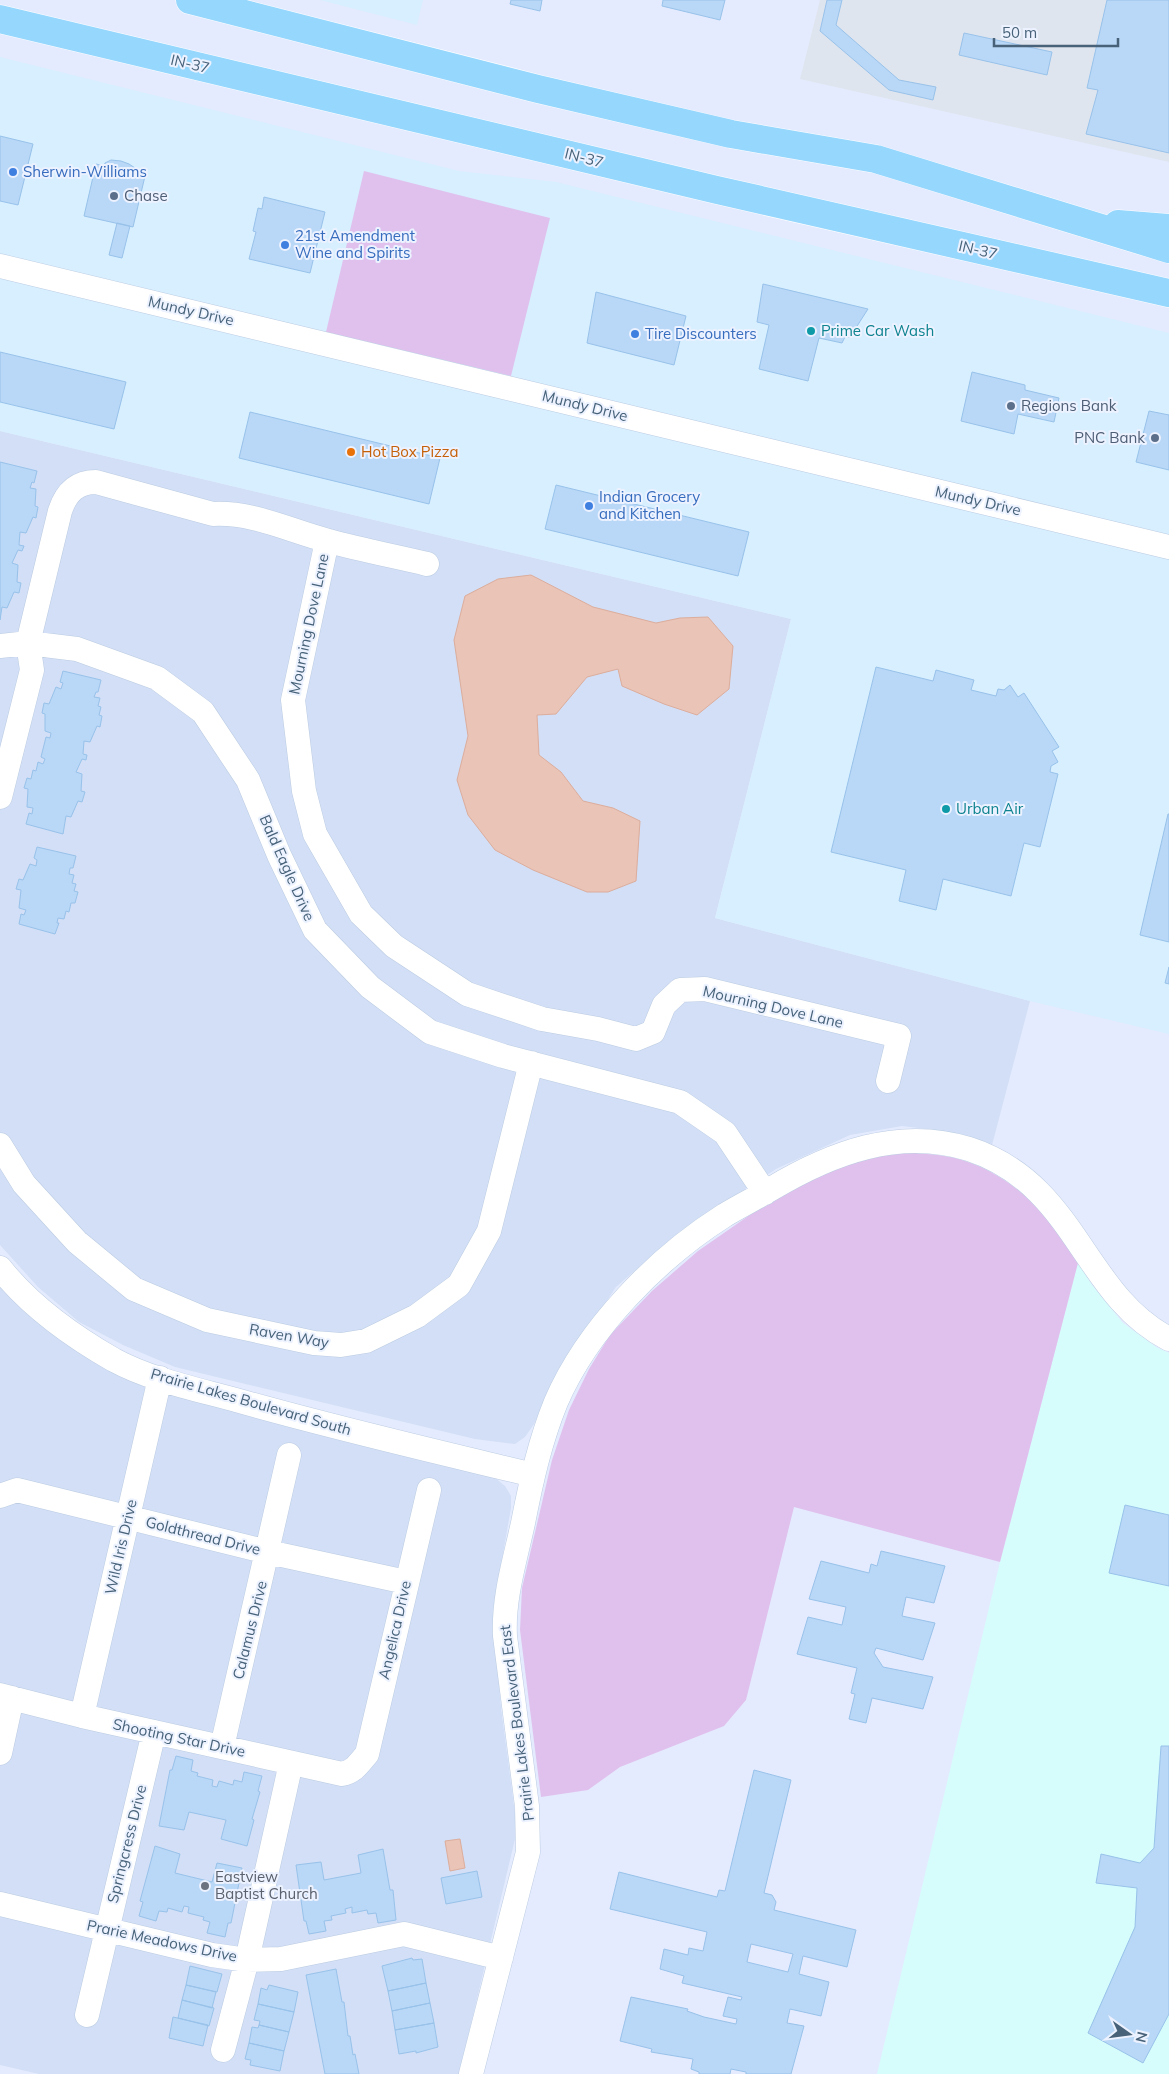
<svg xmlns="http://www.w3.org/2000/svg" width="1169" height="2074" viewBox="0 0 1169 2074" font-family="Mulish,sans-serif">
	<style>
		.residential { fill: #d2dff6 }
		.commercial { fill: #d7efff }
		.industrial { fill: #dfe5ee }
		.medical { fill: #d6fdfc }
		.green { fill: #e0c1ed }
		.water { fill: #eac4b7; stroke: #dcad9c }
		.building { fill: #b9d7f6; stroke: #98c2ea; fill-rule: evenodd }
		.lines { fill: none; stroke-linecap: round; stroke-linejoin: round }
		.minor-casing { stroke: #bccce2; stroke-width: 25 }
		.highway-casing { stroke: #fff; stroke-width: 29 }
		.minor { stroke: #fff; stroke-width: 24 }
		.highway { stroke: #96d7fe; stroke-width: 28 }
		.shop-dot { fill: #3f7fe0; stroke: #ecf2ff; stroke-width: 2 }
		.service-dot { fill: #5c6f8a; stroke: #ecf2ff; stroke-width: 2 }
		.culture-dot { fill: #0f9aa8; stroke: #ecf2ff; stroke-width: 2 }
		.food-dot { fill: #e8710a; stroke: #ecf2ff; stroke-width: 2 }
		.worship-dot { fill: #6b7280; stroke: #ecf2ff; stroke-width: 2 }
		.labels { text-anchor: middle; stroke-width: 4; stroke-linejoin: round; paint-order: stroke }
		.street-label { font-size: 15px; fill: #476279; stroke: #ecf2ff }
		.shop-label { font-size: 15px; fill: #366cbe; stroke: #ecf2ff; text-anchor: start }
		.service-label { font-size: 15px; fill: #4e5e75; stroke: #ecf2ff; text-anchor: start }
		.culture-label { font-size: 15px; fill: #0d838f; stroke: #ecf2ff; text-anchor: start }
		.food-label { font-size: 15px; fill: #c56008; stroke: #ecf2ff; text-anchor: start }
		.worship-label { font-size: 15px; fill: #5b616d; stroke: #ecf2ff; text-anchor: start }
	</style>
	<rect width="100%" height="100%" fill="#e4ebfe"/>
	<!-- residential -->
	<path class="residential" d="M0,431L791,619L715,918L1030,1001L992,1145L943,1131L902,1126L850,1135L776,1169L678,1233L616,1287L559,1373L534,1424L525,1437L515,1444L475,1439L175,1367L123,1345L79,1322L38,1287L0,1245Z
		M0,1286L51,1332L494,1477L505,1486L511,1496V1508L493,1610L501,1708L516,1821L515,1839L459,2074H39L0,2065Z"/>
	<!-- commercial -->
	<path class="commercial" d="M320,0H423L417,25Z
		M0,57L459,171L556,182L1169,333V1034L1030,1001L715,918L791,619L0,431Z"/>
	<!-- industrial -->
	<path class="industrial" d="M820,0H1169V162L800,79Z"/>
	<!-- medical -->
	<path class="medical" d="M1078,1263L1092,1285L1123,1323L1156,1347L1169,1353V2074H877L1000,1562Z"/>
	<!-- green -->
	<path class="green" d="M364,171L550,218L511,376L326,332Z
		M905,1152C921,1154 939,1154 955,1158C1014,1174 1047,1213 1078,1263L1000,1562L794,1507L746,1700L724,1726L620,1767L588,1790L541,1797L520,1630L522,1588L552,1460L569,1410L589,1369L610,1335L652,1291L698,1251L757,1210L813,1179L860,1159Z"/>
	<!-- water -->
	<path class="water" d="M531,575L593,607L656,623L680,618L708,617L733,646L729,689L697,715L664,704L622,686L618,669L587,677L556,714L537,715L539,755L561,772L583,801L613,808L640,821L636,881L608,892H587L533,870L495,850L468,815L457,780L468,736L454,640L465,596L498,579Z
		M460,1839L465,1868L450,1871L445,1841Z"/>
	<!-- building -->
	<path class="building" d="M511,0H542L540,11L510,4Z
		M663,0H725L720,20L662,6Z
		M827,0H842L836,25L899,80L936,87L933,100L889,90L820,31Z
		M1107,0H1169V153L1086,134L1098,90L1087,88Z
		M964,33L1052,52L1047,75L959,55Z
		M0,136L33,144L18,205L0,201Z
		M111,160L121,161L129,164L138,170L137,174L145,176L133,227L84,216L96,164L104,166L105,163Z
		M264,197L325,212L310,273L249,259L256,232L253,231L258,208L262,209Z
		M117,223L130,226L122,258L109,255Z
		M763,284L868,309L850,337H845L842,343L819,338L808,381L759,369L769,325L757,322Z
		M596,292L686,316L674,365L587,343Z
		M0,352L126,382L114,429L0,402Z
		M972,372L1025,385V390L1059,398L1054,422L1018,414L1014,434L961,421Z
		M1149,411L1169,415V470L1136,462Z
		M250,412L440,458L429,504L239,458Z
		M0,462L37,471L34,483L32,482L30,488L36,489L35,506L38,507L36,518L33,517L26,533L20,532L19,545L24,546L22,551L18,550L12,563L18,565L17,582L21,583L19,593L14,592L7,608L2,607L0,620Z
		M556,485L749,532L738,576L545,529Z
		M876,667L933,681L936,670L974,680L971,690L996,696L998,689L1004,690L1010,685L1018,697L1024,693L1059,747L1052,751L1058,762L1051,766L1050,772L1058,774L1040,847L1024,843L1011,896L943,879L936,910L899,901L906,870L831,852Z
		M63,671L101,680L98,692H96L94,697L100,698L98,706L101,707L99,715L102,716L100,727L97,726L90,742L84,741L83,754L87,755L86,760L82,759L76,772L82,774L81,791L85,792L82,802L78,801L71,817L66,816L63,834L26,824L29,813L32,814L33,808L27,807L28,789L24,788L27,778L31,779L33,770L36,771L38,762L43,764L45,759L41,757L46,737L50,738L51,733L45,731V714L42,713L44,703L49,704L56,687L61,689L63,683L60,682Z
		M1168,814H1169V942L1140,935Z
		M37,847L76,856L73,868H70L69,874L74,875L72,883L76,884L74,891L78,892L75,903H71L69,912L66,911L64,919L58,918L57,923H59L55,934L19,924L21,914L24,915L26,910L19,908L21,890L16,889L19,879L23,880L30,864L36,866L37,860L34,858Z
		M1169,967V984L1165,983Z
		M1125,1505L1169,1515V1586L1109,1573Z
		M881,1551L945,1566L934,1603L906,1597L902,1616L935,1623L923,1660L876,1648L874,1653L883,1667L933,1677L923,1709L872,1698L866,1723L849,1719L855,1694L851,1693L857,1668L797,1654L808,1617L842,1625L846,1607L809,1599L821,1561L869,1573L871,1564L877,1566Z
		M1161,1746H1169V2014L1143,2063L1088,2033L1135,1927L1137,1888L1096,1883L1101,1854L1140,1863L1154,1848Z
		M176,1756L193,1760L191,1771L198,1773L197,1776L213,1780L212,1786L217,1787L219,1781L233,1785L234,1780L242,1782L244,1772L262,1776L258,1791L260,1792L252,1819L254,1820L247,1846L221,1839L226,1820L189,1812L184,1830L159,1826L170,1770H172Z
		M754,1770L791,1780L764,1893L772,1895L776,1902L774,1910L856,1930L847,1967L803,1956L799,1974L829,1982L821,2016L790,2009L787,2023L804,2026L791,2074H746V2072L731,2069L730,2074H699V2072L691,2069L693,2059L651,2052L652,2049L620,2041L631,1997L688,2009L687,2011L704,2017L736,2024L737,2019L723,2016L728,1997L741,2000L742,1997L682,1983L684,1976L660,1969L664,1949L688,1955L689,1948L703,1951L707,1932L610,1909L619,1872L717,1897L719,1890L725,1891ZM751,1944L793,1954L788,1972L747,1962Z
		M155,1846L180,1854L175,1873L212,1882L217,1863L242,1868L231,1923H228L225,1937L207,1933L210,1922L203,1920L204,1917L188,1913L189,1907L184,1906L182,1912L168,1908L167,1912L159,1911L156,1921L139,1916L143,1902L140,1901Z
		M383,1849L390,1890H393L396,1920L378,1923L376,1913L368,1914L367,1910L352,1913V1907L345,1909L346,1913L331,1916L332,1920L324,1921L326,1931L309,1934L306,1921H304L296,1865L321,1862L324,1880L361,1873L358,1855Z
		M477,1871L482,1897L446,1904L441,1878Z
		M412,1958L413,1960L422,1959L426,1983L388,1991L382,1966Z
		M190,1966L222,1974L217,1992L186,1985Z
		M336,1969L342,2002H344L348,2036H350L353,2055L355,2054L359,2074H325L306,1975Z
		M426,1983L430,2003L392,2011L388,1991Z
		M186,1985L216,1992L212,2008L182,2000Z
		M269,1985L298,1992L294,2012L258,2004L261,1988L267,1990Z
		M182,2000L214,2008L209,2026L178,2018Z
		M430,2003L434,2023L395,2030L392,2011Z
		M258,2004L294,2012L289,2032L259,2025L260,2021L254,2020Z
		M173,2017L208,2025L203,2046L169,2038Z
		M434,2023L438,2047L416,2053V2051L399,2054L395,2030Z
		M259,2025L289,2032L284,2051L249,2043L252,2027L258,2028Z
		M249,2043L284,2051L280,2071L250,2065L251,2060L245,2059Z"/>
	<g class="lines">
		<defs>
			<path id="minor" d="M0,266L1169,547
				M327,541L293,700L304,791L315,834L361,914L394,946L467,994L542,1019L598,1029L636,1039L653,1032L664,1005L680,990L705,989L899,1036L888,1081
				M0,646L28,643L77,649L157,678L203,712L248,780L279,855L315,930L370,987L430,1032L503,1056L680,1102L725,1133L765,1193
				M0,797L32,670L28,643L60,511C66,493 76,482 96,482L213,514C254,512 290,531 329,541C361,550 394,556 427,564
				M0,1145L24,1184L77,1242L134,1289L207,1320L314,1343L341,1345L366,1341L417,1316L459,1285L489,1231L531,1063
				M0,1268C30,1306 72,1336 114,1360C151,1380 196,1389 236,1400C334,1428 434,1451 533,1475
				M0,1496L17,1490L268,1552L406,1582
				M0,1695L82,1716L342,1774C354,1772 359,1763 367,1754L429,1490
				M82,1716L160,1378
				M222,1747L289,1455
				M0,1753L12,1698
				M0,1904L212,1955L247,1960L281,1959L404,1934L501,1958
				M87,2015L154,1732
				M223,2050L247,1960L291,1763
				M471,2074L528,1852L527,1806L505,1636C503,1598 515,1560 523,1523C531,1482 540,1441 556,1402C588,1328 657,1258 725,1215C740,1206 756,1198 771,1189C831,1153 899,1127 969,1149C1077,1184 1082,1294 1169,1339"/>
			<path id="highway" d="M190,0L538,89L731,134L876,159L1169,249
				M0,19L717,190L1169,293
				M1118,224L1169,228"/>
		</defs>
		<!-- minor casing -->
		<use href="#minor" class="minor-casing"/>
		<!-- highway casing -->
		<use href="#highway" class="highway-casing"/>
		<!-- minor -->
		<use href="#minor" class="minor"/>
		<!-- highway -->
		<use href="#highway" class="highway"/>
	</g>
	<!-- markers -->
	<g class="shop-dot">
		<circle cx="13" cy="172" r="5"/>
		<circle cx="285" cy="245" r="5"/>
		<circle cx="635" cy="334" r="5"/>
		<circle cx="589" cy="506" r="5"/>
	</g>
	<g class="service-dot">
		<circle cx="114" cy="196" r="5"/>
		<circle cx="1011" cy="406" r="5"/>
		<circle cx="1155" cy="438" r="5"/>
	</g>
	<g class="culture-dot">
		<circle cx="811" cy="331" r="5"/>
		<circle cx="946" cy="809" r="5"/>
	</g>
	<circle class="food-dot" cx="351" cy="452" r="5"/>
	<circle class="worship-dot" cx="205" cy="1886" r="5"/>
	<g class="labels">
		<!-- street labels -->
		<g class="street-label">
			<text transform="translate(190 64) rotate(13)" y="5">IN-37</text>
			<text transform="translate(584 158) rotate(14)" y="5">IN-37</text>
			<text transform="translate(978 250) rotate(13)" y="5">IN-37</text>
			<text transform="translate(191 311) rotate(13)" y="5">Mundy Drive</text>
			<text transform="translate(585 406) rotate(14)" y="5">Mundy Drive</text>
			<text transform="translate(978 501) rotate(13)" y="5">Mundy Drive</text>
			<text transform="translate(309 624) rotate(-78)" y="5">Mourning Dove Lane</text>
			<text transform="translate(287 868) rotate(66)" y="5">Bald Eagle Drive</text>
			<text transform="translate(773 1007) rotate(13)" y="5">Mourning Dove Lane</text>
			<text transform="translate(289 1336) rotate(10)" y="5">Raven Way</text>
			<text transform="translate(251 1402) rotate(16)" y="5">Prairie Lakes Boulevard South</text>
			<text transform="translate(203 1536) rotate(14)" y="5">Goldthread Drive</text>
			<text transform="translate(121 1547) rotate(-77)" y="5">Wild Iris Drive</text>
			<text transform="translate(250 1630) rotate(-76)" y="5">Calamus Drive</text>
			<text transform="translate(395 1630) rotate(-77)" y="5">Angelica Drive</text>
			<text transform="translate(517 1723) rotate(-97)" y="5">Prairie Lakes Boulevard East</text>
			<text transform="translate(179 1738) rotate(12)" y="5">Shooting Star Drive</text>
			<text transform="translate(127 1844) rotate(-76)" y="5">Springcress Drive</text>
			<text transform="translate(162 1941) rotate(12)" y="5">Prarie Meadows Drive</text>
		</g>
		<!-- shop labels -->
		<g class="shop-label">
			<text x="23" y="177">Sherwin-Williams</text>
			<text x="295" y="241">21st Amendment<tspan x="295" dy="17">Wine and Spirits</tspan></text>
			<text x="645" y="339">Tire Discounters</text>
			<text x="599" y="502">Indian Grocery<tspan x="599" dy="17">and Kitchen</tspan></text>
		</g>
		<!-- service labels -->
		<g class="service-label">
			<text x="124" y="201">Chase</text>
			<text x="1021" y="411">Regions Bank</text>
			<text x="1145" y="443" text-anchor="end">PNC Bank</text>
		</g>
		<!-- culture labels -->
		<g class="culture-label">
			<text x="821" y="336">Prime Car Wash</text>
			<text x="956" y="814">Urban Air</text>
		</g>
		<!-- food labels -->
		<g class="food-label">
			<text x="361" y="457">Hot Box Pizza</text>
		</g>
		<!-- worship labels -->
		<g class="worship-label">
			<text x="215" y="1882">Eastview<tspan x="215" dy="17">Baptist Church</tspan></text>
		</g>
	</g>
	<!-- north arrow -->
	<g transform="translate(1129 2034) rotate(104)" stroke="#ecf2ff" stroke-width="4" paint-order="stroke">
	<path d="M0-4L9 19L0 12L-9 19Z" fill="#476279"/>
	<text y="-8" font-size="14" font-weight="bold" text-anchor="middle" fill="#476279">N</text>
	</g>
	<!-- scale -->
	<path d="M994 38v8h124v-8" fill="none" stroke="#476279" stroke-width="2.5"/>
	<text x="1002" y="38" font-size="15" fill="#476279" stroke="#ecf2ff" stroke-width="4" paint-order="stroke">50 m</text>
</svg>
